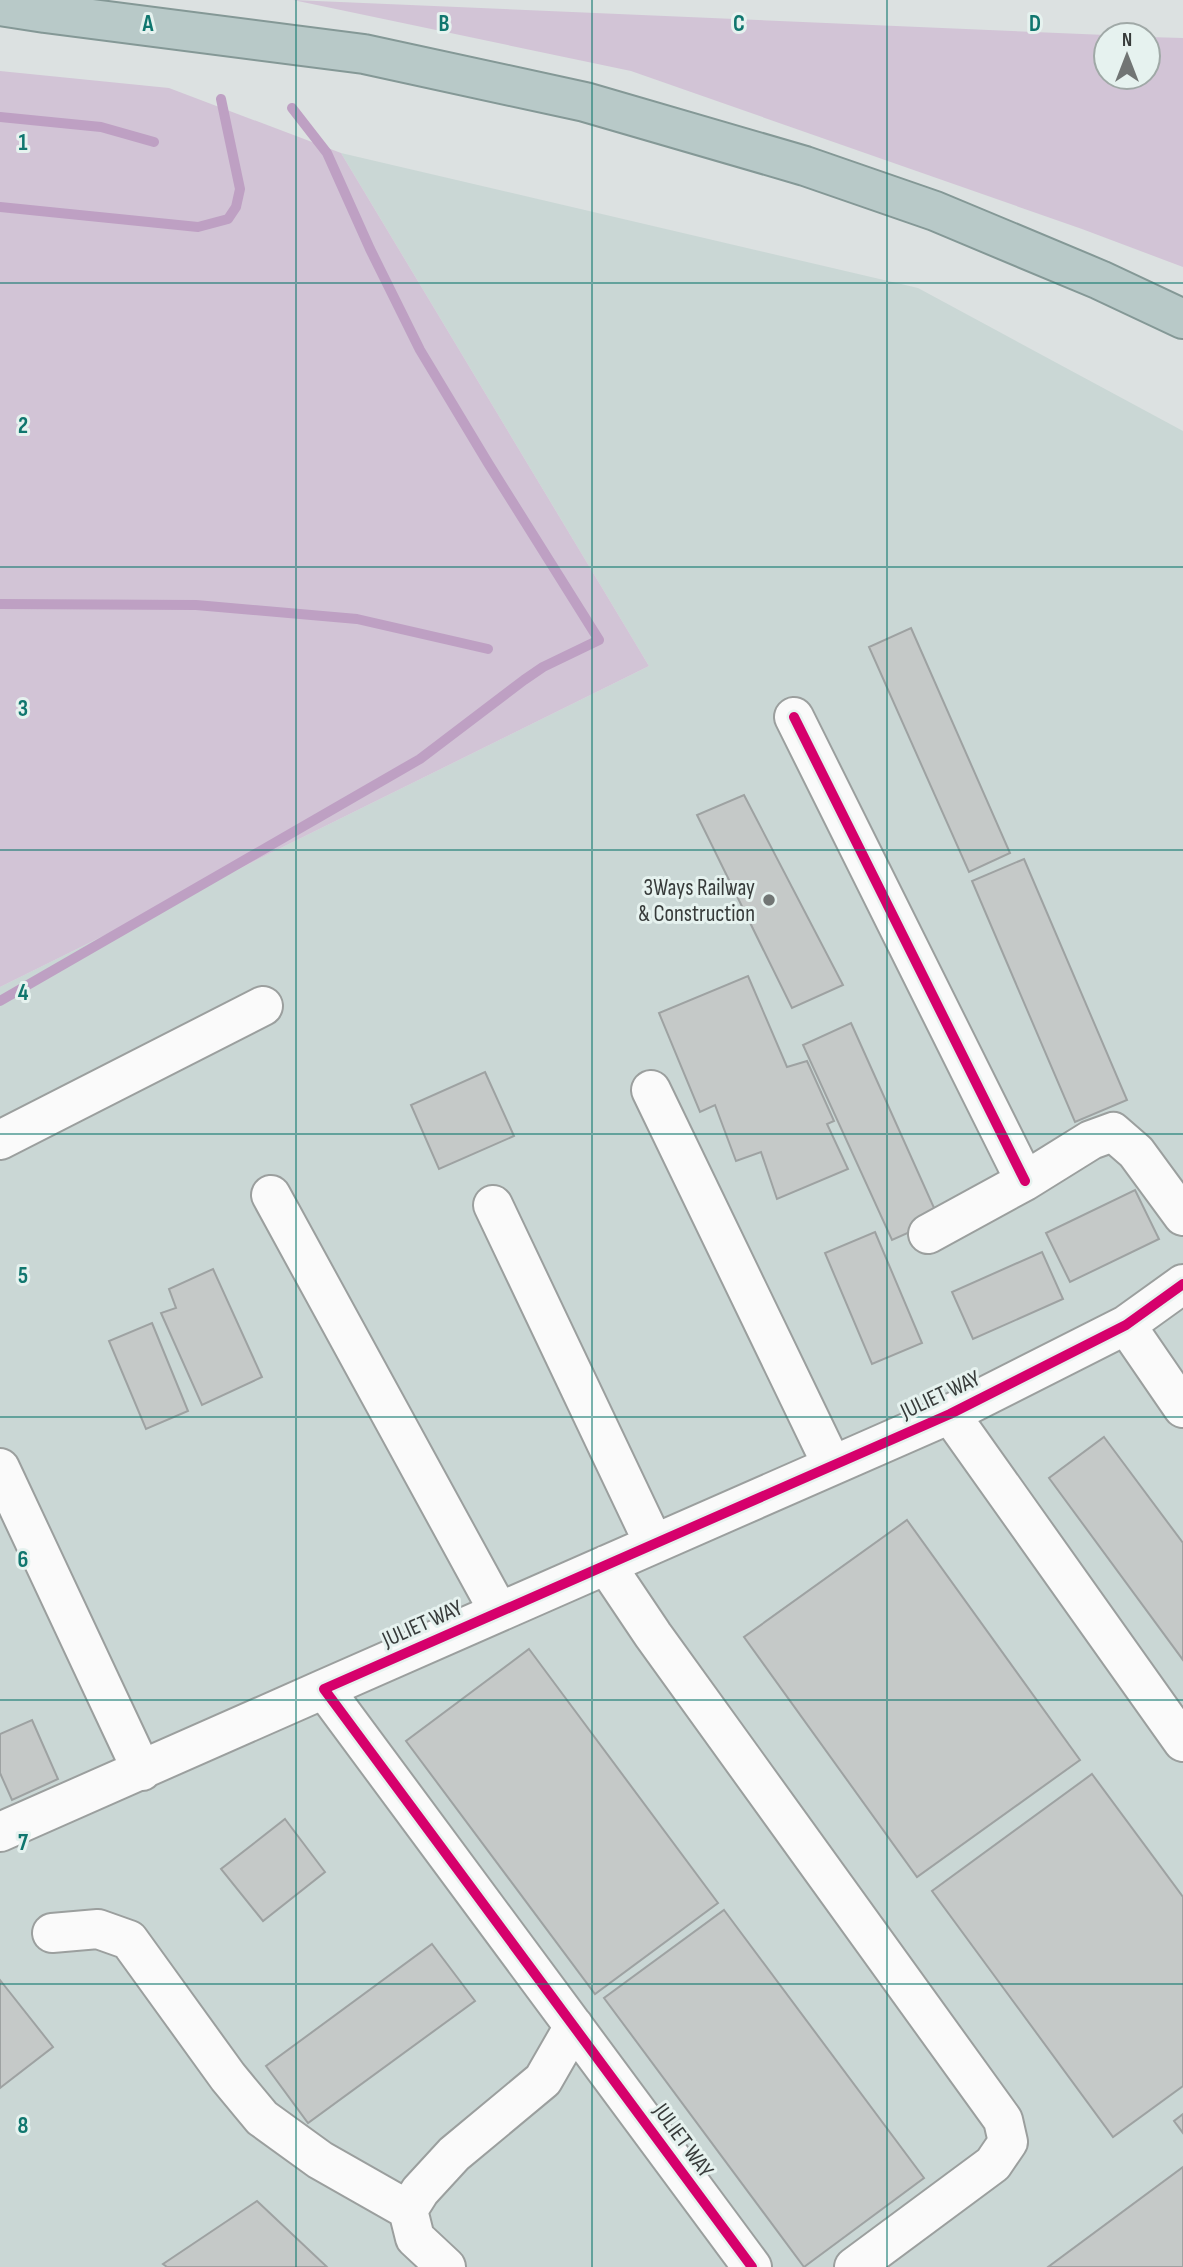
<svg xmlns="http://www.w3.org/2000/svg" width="1183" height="2267" viewBox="0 0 1183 2267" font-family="'Sofia Sans Condensed',sans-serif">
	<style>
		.built { fill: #cad7d5 }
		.green { fill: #d2c4d6 }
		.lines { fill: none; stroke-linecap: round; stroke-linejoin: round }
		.stream { stroke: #bea0c3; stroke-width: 10 }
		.building { fill: #c5c9c8; stroke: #9ea2a2; stroke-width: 2 }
		.minor-casing { stroke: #9b9f9e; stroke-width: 42 }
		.highway-casing { stroke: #849896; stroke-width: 42 }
		.minor { stroke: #fafafa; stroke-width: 38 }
		.highway { stroke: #b8c9c8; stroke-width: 38 }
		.cycleway-casing { stroke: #e6f2ef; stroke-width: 15 }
		.cycleway { stroke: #d6006c; stroke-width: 10 }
		.grid { fill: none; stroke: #0f766e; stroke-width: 2; stroke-opacity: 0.55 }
		.poi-dot { fill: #717574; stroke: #e6f2ef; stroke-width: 2.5 }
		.labels { text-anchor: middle; stroke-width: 6; stroke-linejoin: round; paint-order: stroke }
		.poi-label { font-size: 23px; fill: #373b3a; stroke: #e6f2ef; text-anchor: end }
		.street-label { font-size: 23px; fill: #373b3a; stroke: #e6f2ef }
		.grid-label { font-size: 23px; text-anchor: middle; font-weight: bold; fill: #0f766e; stroke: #e6f2ef; stroke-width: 6; stroke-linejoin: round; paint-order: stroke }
	</style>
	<rect width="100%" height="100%" fill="#dce1e1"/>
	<!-- built -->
	<path class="built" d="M341,153L918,288L1183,431V2267H0V987L649,666Z"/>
	<!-- green -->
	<path class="green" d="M293,0L1106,35V77H1148V37L1183,38V267L1082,229L631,71Z
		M0,71L169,88L341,153L649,666L0,987Z"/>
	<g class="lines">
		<!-- stream -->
		<path class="stream" d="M0,117L101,127L154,142
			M0,207L198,227L228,219L236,207L240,189L221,99
			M0,604L196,605L357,619L488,649
			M0,1001L420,759L524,680L543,667L599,640L488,463L420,350L370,249L327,153L292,108"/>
	</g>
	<!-- building -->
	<path class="building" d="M911,628L1010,853L969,872L869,647Z
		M744,795L843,985L792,1008L697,815Z
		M1024,859L1127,1100L1075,1122L972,881Z
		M748,976L787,1067L807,1061L834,1121L827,1124L848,1169L777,1199L761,1152L736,1161L715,1105L700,1112L659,1013Z
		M851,1023L939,1219L892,1240L803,1045Z
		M485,1072L514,1136L439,1169L411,1105Z
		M1135,1190L1159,1239L1070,1282L1046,1233Z
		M875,1232L922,1343L872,1364L825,1253Z
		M1042,1252L1063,1299L973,1339L952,1292Z
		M213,1269L262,1377L202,1405L161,1313L176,1308L169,1289Z
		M152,1323L188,1411L146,1429L109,1341Z
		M1104,1437L1183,1543V1660L1049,1478Z
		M907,1520L1080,1760L917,1877L744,1637Z
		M529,1649L718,1903L595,1994L406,1741Z
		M32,1720L58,1779L12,1800L0,1773V1734Z
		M1092,1774L1183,1897V2086L1113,2137L932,1891Z
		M285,1819L325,1872L263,1921L221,1869Z
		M724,1910L924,2178L804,2267L604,1998Z
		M432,1944L475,2001L308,2123L266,2066Z
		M0,1980L53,2047L0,2088Z
		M1183,2114V2133L1174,2121Z
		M1183,2167V2267H1048Z
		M257,2201L327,2267H167L163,2264Z"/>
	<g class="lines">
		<defs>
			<path id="minor" d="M794,717L1025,1181
				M651,1090L832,1465
				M0,1140L263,1006
				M271,1195L499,1612
				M493,1205L654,1544
				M928,1234L1025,1181L1091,1140L1113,1132L1136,1152L1183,1216
				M1126,1325L1183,1408
				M950,1414L1183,1742
				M0,1468L142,1771
				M606,1565L653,1635L1003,2120L1008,2142L993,2164L854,2267
				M0,1832L324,1689
				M52,1933L98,1929L129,1940L228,2077L262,2118L320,2160L408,2210
				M446,2267L415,2238L408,2210L420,2191L454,2154L543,2080L574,2026
				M752,2267L324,1689L950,1414L1126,1325L1183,1284"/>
			<path id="highway" d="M0,6L45,13L364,54L585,102L805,166L935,211L1100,280L1183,319"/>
		</defs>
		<!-- minor casing -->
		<use href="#minor" class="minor-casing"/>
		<!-- highway casing -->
		<use href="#highway" class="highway-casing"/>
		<!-- minor -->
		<use href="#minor" class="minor"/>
		<!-- highway -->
		<use href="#highway" class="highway"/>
		<defs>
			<path id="cycleway" d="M794,717L1025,1181
				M752,2267L324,1689L950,1414L1126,1325L1183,1284"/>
		</defs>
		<!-- cycleway casing -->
		<use href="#cycleway" class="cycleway-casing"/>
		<!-- cycleway -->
		<use href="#cycleway" class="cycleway"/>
	</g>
	<!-- grid -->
	<path class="grid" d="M296,0V2267M592,0V2267M887,0V2267M0,283H1183M0,567H1183M0,850H1183M0,1134H1183M0,1417H1183M0,1700H1183M0,1984H1183"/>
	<!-- markers -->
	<circle class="poi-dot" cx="769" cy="900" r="7"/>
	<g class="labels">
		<!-- poi labels -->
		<g class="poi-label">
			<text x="755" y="895">3Ways Railway<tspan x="755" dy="26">&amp; Construction</tspan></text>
		</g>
		<!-- street labels -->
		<g class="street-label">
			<text transform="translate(940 1394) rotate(-25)" y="8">JULIET WAY</text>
			<text transform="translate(422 1623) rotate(-24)" y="8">JULIET WAY</text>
			<text transform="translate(684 2140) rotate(54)" y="8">JULIET WAY</text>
		</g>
	</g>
	<g class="grid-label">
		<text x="148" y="31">A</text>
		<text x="444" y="31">B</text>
		<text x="739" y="31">C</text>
		<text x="1035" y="31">D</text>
		<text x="23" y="150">1</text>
		<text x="23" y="433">2</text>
		<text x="23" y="716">3</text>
		<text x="23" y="1000">4</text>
		<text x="23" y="1283">5</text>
		<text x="23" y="1567">6</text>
		<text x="23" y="1850">7</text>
		<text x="23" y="2133">8</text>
	</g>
	<!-- north arrow -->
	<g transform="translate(1127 56)"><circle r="33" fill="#e6f2ef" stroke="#a0a9a7" stroke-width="2"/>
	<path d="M0-5L12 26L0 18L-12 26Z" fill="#717574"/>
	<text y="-10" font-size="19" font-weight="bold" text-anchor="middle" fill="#373b3a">N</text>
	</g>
</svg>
